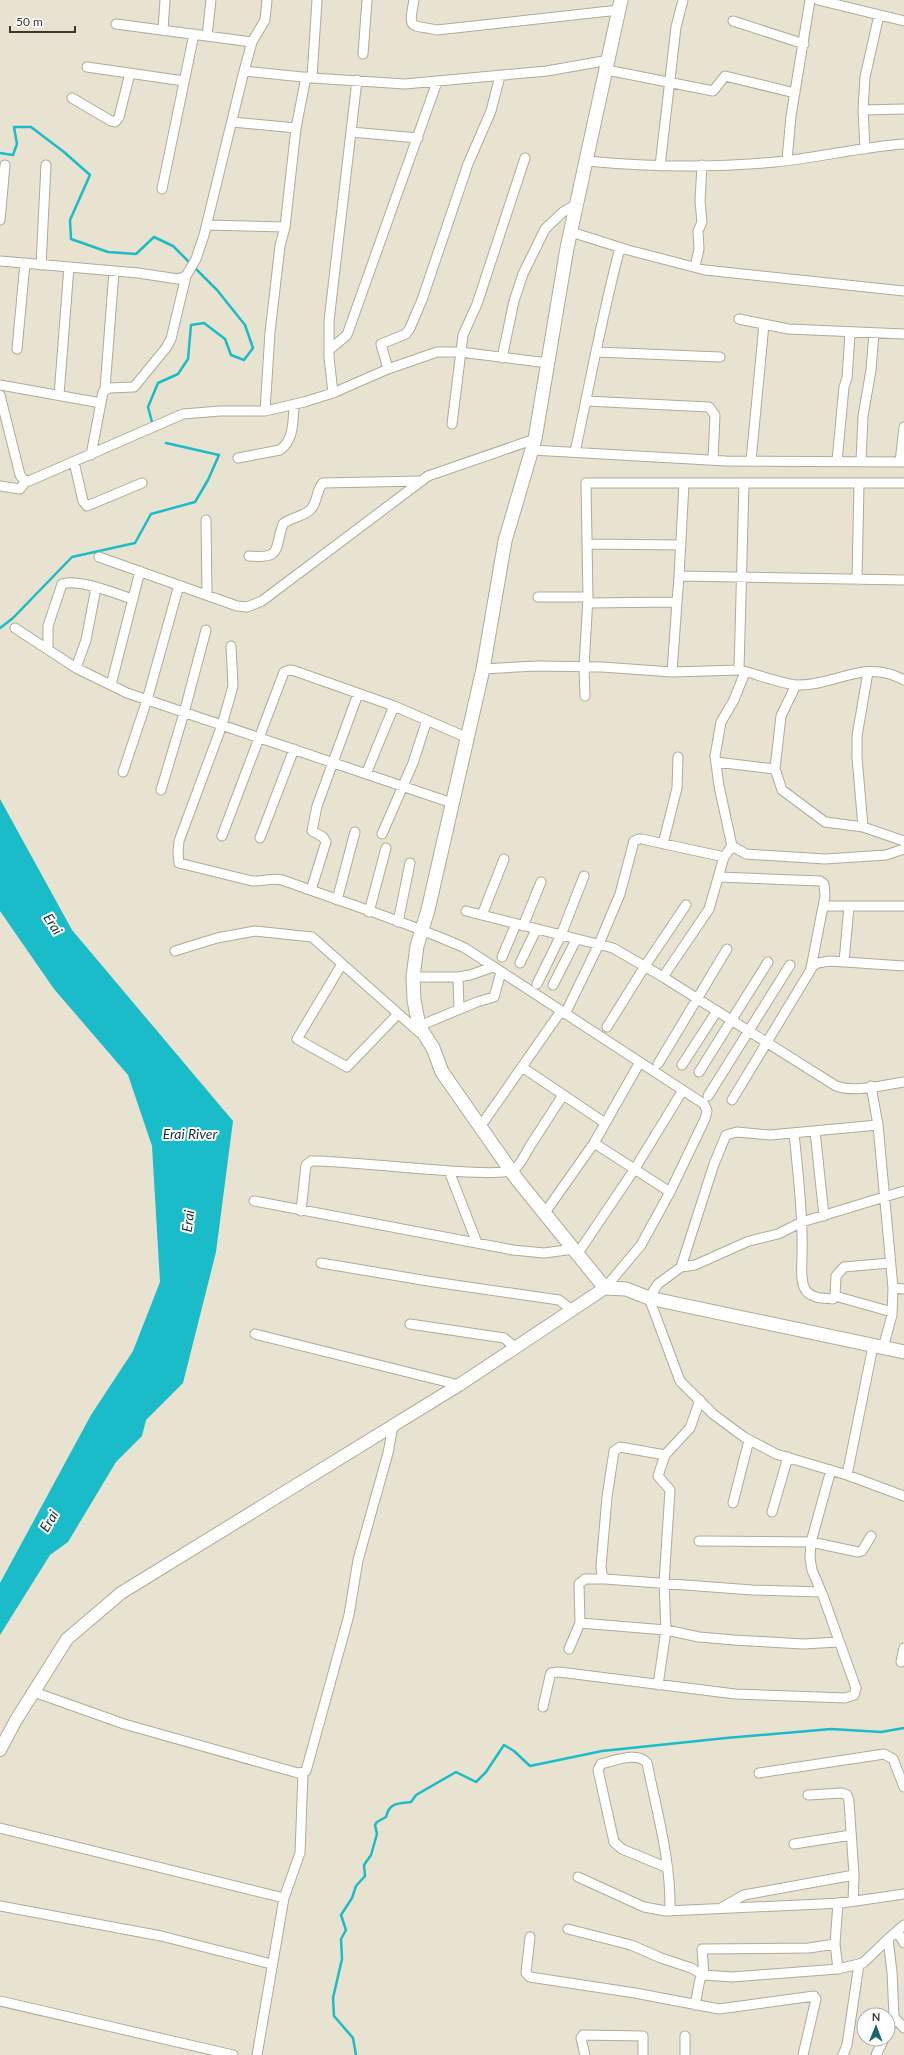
<svg xmlns="http://www.w3.org/2000/svg" width="904" height="2055" viewBox="0 0 904 2055" font-family="Lato,sans-serif">
	<style>
		.water { fill: #19bcc8 }
		.lines { fill: none; stroke-linecap: round; stroke-linejoin: round }
		.stream { stroke: #19bcc8; stroke-width: 2.5 }
		.minor-casing { stroke: #afab99; stroke-width: 11 }
		.tertiary-casing { stroke: #afab99; stroke-width: 14 }
		.secondary-casing { stroke: #afab99; stroke-width: 15 }
		.minor { stroke: #fff; stroke-width: 9 }
		.tertiary { stroke: #fff; stroke-width: 12 }
		.secondary { stroke: #fff; stroke-width: 13 }
		.labels { text-anchor: middle; stroke-width: 4; stroke-linejoin: round; paint-order: stroke }
		.water-label { font-size: 14px; font-style: italic; fill: #193133; stroke: #fff }
	</style>
	<rect width="100%" height="100%" fill="#e7e3d0"/>
	<!-- water -->
	<path class="water" d="M0,799L72,930L233,1121L216,1252L183,1383L146,1420L142,1436L116,1462L68,1542L50,1555L0,1635V1583L91,1415L133,1351L160,1282L152,1146L128,1075L54,989L0,911Z"/>
	<g class="lines">
		<!-- stream -->
		<path class="stream" d="M0,153L13,155L17,144L14,127H31L64,152L90,175L70,220L71,239L108,252L136,254L154,237L173,246L217,290L245,325L253,348L244,360L231,355L225,339L204,323L191,325L188,359L178,374L158,383L148,407L152,422
			M0,628L13,618L72,557L135,543L151,514L195,502L208,480L219,455L166,443
			M356,2055L353,2038L334,2016L333,1998L342,1959L341,1939L346,1930L341,1915L352,1898L356,1886L365,1876L364,1865L371,1855L377,1834L375,1825L377,1822L386,1817C389,1803 398,1803 411,1802L416,1795L456,1772L476,1782L486,1772L504,1745L514,1751L530,1766L602,1751L726,1738L831,1729L881,1732L904,1728"/>
		<defs>
			<path id="minor" d="M414,0C408,31 410,24 437,30L619,10
				M818,0L904,21
				M733,21L804,44
				M116,24L252,42L244,71L312,78L405,84L547,71L609,60
				M163,30L165,0
				M207,36L211,0
				M252,42L265,20L267,0
				M363,54L367,0
				M87,67L184,81
				M607,70L713,91L725,76L795,93
				M312,78L317,0
				M72,98L111,121L115,122L119,117L130,73
				M863,110L904,109
				M232,122L296,128
				M351,132L418,138
				M865,149L863,110L865,77L879,15
				M787,160L791,116L810,0
				M587,161C649,167 712,168 775,162C818,158 860,147 904,144
				M660,166L676,27L683,0
				M162,189L194,34
				M0,220L5,165
				M207,225L285,227
				M571,232L628,250L705,270L904,291
				M0,261L138,273L178,279L186,276L196,259L204,235L244,71
				M41,265L46,165
				M695,267L699,249L698,231L702,222L700,201L702,165
				M739,319L788,329L904,334
				M17,349L25,263
				M329,350L347,335L437,82
				M597,352L720,357
				M502,358L514,301L523,274L545,229L563,212L577,204
				M388,369L381,344L406,334L410,328L422,300L468,164L491,111L500,76
				M0,385L101,403
				M105,389L114,271
				M333,393L329,357V321L357,80
				M0,395L20,475L23,479L29,481L183,414L220,411H265L304,402L333,393L388,369L437,352H460L548,363
				M59,395L69,267
				M586,401L709,407L715,415L713,460
				M265,411L270,332L280,246L285,227L296,128L306,77
				M452,424L463,335L477,304L525,158
				M532,450L726,461L904,462
				M575,452C590,383 602,315 620,248
				M91,455L103,392L109,388L134,387L166,348L171,339L186,276
				M238,458L280,450C294,440 293,421 294,405
				M751,461L764,324
				M837,461L844,387L847,378L850,333
				M861,461L863,416L871,370L874,333
				M74,462L83,501L87,506L142,483
				M900,462L904,427
				M684,484L679,576L904,580
				M0,486L20,489L26,481
				M206,520L207,595
				M587,544L681,545
				M249,556C283,559 274,549 283,524C291,517 304,517 311,509C318,501 316,490 323,483L419,481
				M99,557L237,606L247,607L262,601L428,476L535,439
				M857,580L859,484
				M538,597H588
				M588,603L677,602L679,576
				M15,628L76,668L127,693L452,803
				M231,646L233,686L222,725L179,841L178,853L179,863L252,881C262,882 272,877 282,880C343,902 407,922 465,948L704,1104L707,1111L705,1119L670,1192L641,1245L605,1288
				M48,649V626L62,584C78,578 116,594 133,599
				M76,668L86,640L96,588
				M483,669L536,666L602,667L672,672L739,670L744,483
				M740,670C756,674 782,684 797,685C836,686 864,658 904,680
				M672,672L677,602
				M111,685L140,571
				M585,696L584,667L588,597L586,483H904
				M716,762L775,769L782,790L825,822L863,827L904,841
				M775,769L781,716L796,685
				M123,772L147,700L179,585
				M366,774L394,706
				M161,790L184,713L206,630
				M863,827L857,757V736L868,672
				M382,834L413,763L427,720
				M222,836L284,672L290,670L295,671L394,706L468,738
				M260,838L294,749
				M663,844L677,788L678,757
				M732,846L746,854L825,859L886,855L904,849
				M719,877L820,881L824,884L825,896L811,968
				M311,890L326,842L323,837L312,831L317,806L358,694
				M337,900L355,832
				M824,906H904
				M466,911L613,948L663,977L709,909L724,857L732,846L719,786L715,756L721,722L734,700L745,672
				M369,912L386,848
				M482,915L504,859
				M398,922L410,863
				M523,926L541,882
				M175,951L217,938L255,931L312,937L420,1033
				M502,957L516,924
				M844,962L849,906
				M520,963L536,930
				M342,964L297,1039L347,1067L398,1014
				M413,977H458L470,975L493,967
				M458,977L459,1009
				M663,977L836,1086C855,1093 883,1085 904,1082
				M537,984L561,935L584,876
				M553,985L576,940
				M565,1014L599,944L620,894L634,841L639,839H642L724,857
				M419,1026L477,1002L494,997L501,972
				M607,1027L645,966L686,905
				M658,1064L727,949
				M682,1065L717,1011
				M522,1067L605,1123
				M699,1072L768,962
				M871,1086L878,1125L893,1288L892,1315L883,1348
				M708,1096L790,965
				M732,1100L813,966L818,963L830,961L904,966
				M480,1127L561,1011
				M815,1131L824,1216
				M794,1133C798,1174 803,1215 802,1256C802,1266 800,1280 805,1289C811,1299 823,1298 833,1299L835,1296L892,1312
				M594,1143L670,1192
				M449,1171L477,1243
				M904,1191L802,1222L778,1234L749,1241L695,1265L681,1267L658,1284L649,1298L680,1381L713,1414L744,1437L776,1454L847,1475L904,1496
				M254,1201L513,1250L544,1253L574,1249
				M301,1211L306,1165L311,1161C343,1159 500,1181 515,1169C521,1163 526,1153 530,1146C541,1129 552,1112 563,1095
				M544,1214L594,1143L640,1062
				M578,1253L634,1170L683,1090
				M321,1263L434,1282L559,1300L572,1310
				M681,1267L714,1164L726,1135L737,1132L770,1135L878,1125
				M893,1288L904,1289
				M835,1296L836,1276L844,1267L890,1263
				M410,1324L504,1338L516,1348
				M255,1334L459,1385
				M665,1455L620,1447L614,1451L607,1497L601,1567L602,1574L605,1579L752,1590L821,1592
				M847,1475L873,1346
				M733,1503L749,1440
				M772,1512L788,1457
				M699,1541L811,1542L858,1552L862,1551L871,1536
				M580,1623L666,1630L699,1637L734,1640L803,1644L839,1642
				M569,1649L580,1623L579,1584L585,1579H607
				M901,1662L904,1648
				M658,1685L666,1630L664,1583L670,1490L658,1476L665,1455L690,1428L700,1400
				M34,1692L124,1724L298,1773L306,1771L349,1615L358,1560L388,1453L393,1426
				M543,1707L550,1676L551,1673L559,1672L735,1694L845,1698L854,1695L856,1688L823,1596L812,1570L810,1558L811,1542L831,1470
				M759,1773L884,1754L893,1759L904,1787
				M808,1795L842,1793L847,1795L849,1801L854,1875L853,1901L838,1903L835,1944L838,1969
				M0,1828L284,1898
				M794,1844L851,1835
				M668,1868L622,1849L614,1842L598,1770L601,1764C614,1761 638,1751 647,1763C657,1812 671,1861 670,1911
				M578,1877L644,1907L666,1911L842,1903L904,1894
				M0,1906L161,1936L271,1964
				M721,1908L744,1895L854,1875
				M568,1929L631,1945L661,1958L691,1968L704,1975
				M897,1931L904,1943
				M530,1937L526,1973L530,1977L635,1993L719,2009L814,1996L816,1999L803,2055
				M704,1975L702,1949L809,1948L835,1944
				M0,2001L233,2055
				M695,2005L700,1979L704,1975L732,1977L838,1969L863,1963L888,1939
				M894,2017L904,2028
				M888,2031L894,2017L892,1972L888,1939L904,1925
				M257,2055L284,1898L300,1853L303,1773
				M585,2055L581,2038L583,2035L643,2036V2055
				M685,2055V2036
				M843,2055L847,2045L859,1964
				M876,2055L884,2039"/>
			<path id="tertiary" d="M0,1750L16,1720L67,1639L121,1593L459,1385L605,1288"/>
			<path id="secondary" d="M621,0L567,248L535,439L505,541L483,669L428,910L417,946L413,977L414,1000L419,1026L433,1048L442,1072L516,1178L605,1288L626,1289L649,1298L904,1352"/>
		</defs>
		<!-- minor casing -->
		<use href="#minor" class="minor-casing"/>
		<!-- tertiary casing -->
		<use href="#tertiary" class="tertiary-casing"/>
		<!-- secondary casing -->
		<use href="#secondary" class="secondary-casing"/>
		<!-- minor -->
		<use href="#minor" class="minor"/>
		<!-- tertiary -->
		<use href="#tertiary" class="tertiary"/>
		<!-- secondary -->
		<use href="#secondary" class="secondary"/>
	</g>
	<g class="labels">
		<!-- water labels -->
		<g class="water-label">
			<text transform="translate(53 924) rotate(57)" y="5">Erai</text>
			<text x="190" y="1139">Erai River</text>
			<text transform="translate(188 1221) rotate(-82)" y="5">Erai</text>
			<text transform="translate(49 1521) rotate(-59)" y="5">Erai</text>
		</g>
	</g>
	<!-- north arrow -->
	<g transform="translate(876 2027) rotate(1)"><circle r="19" fill="#ffffff" stroke="#b0afac"/>
	<path d="M0-3L7 15L0 10L-7 15Z" fill="#1a6767"/>
	<text y="-6" font-size="11" font-weight="bold" text-anchor="middle" fill="#39372f">N</text>
	</g>
	<!-- scale -->
	<path d="M10 26v6h65v-6" fill="none" stroke="#39372f" stroke-width="2"/>
	<text x="16" y="26" font-size="12" fill="#39372f" stroke="#ffffff" stroke-width="3" paint-order="stroke">50 m</text>
</svg>
